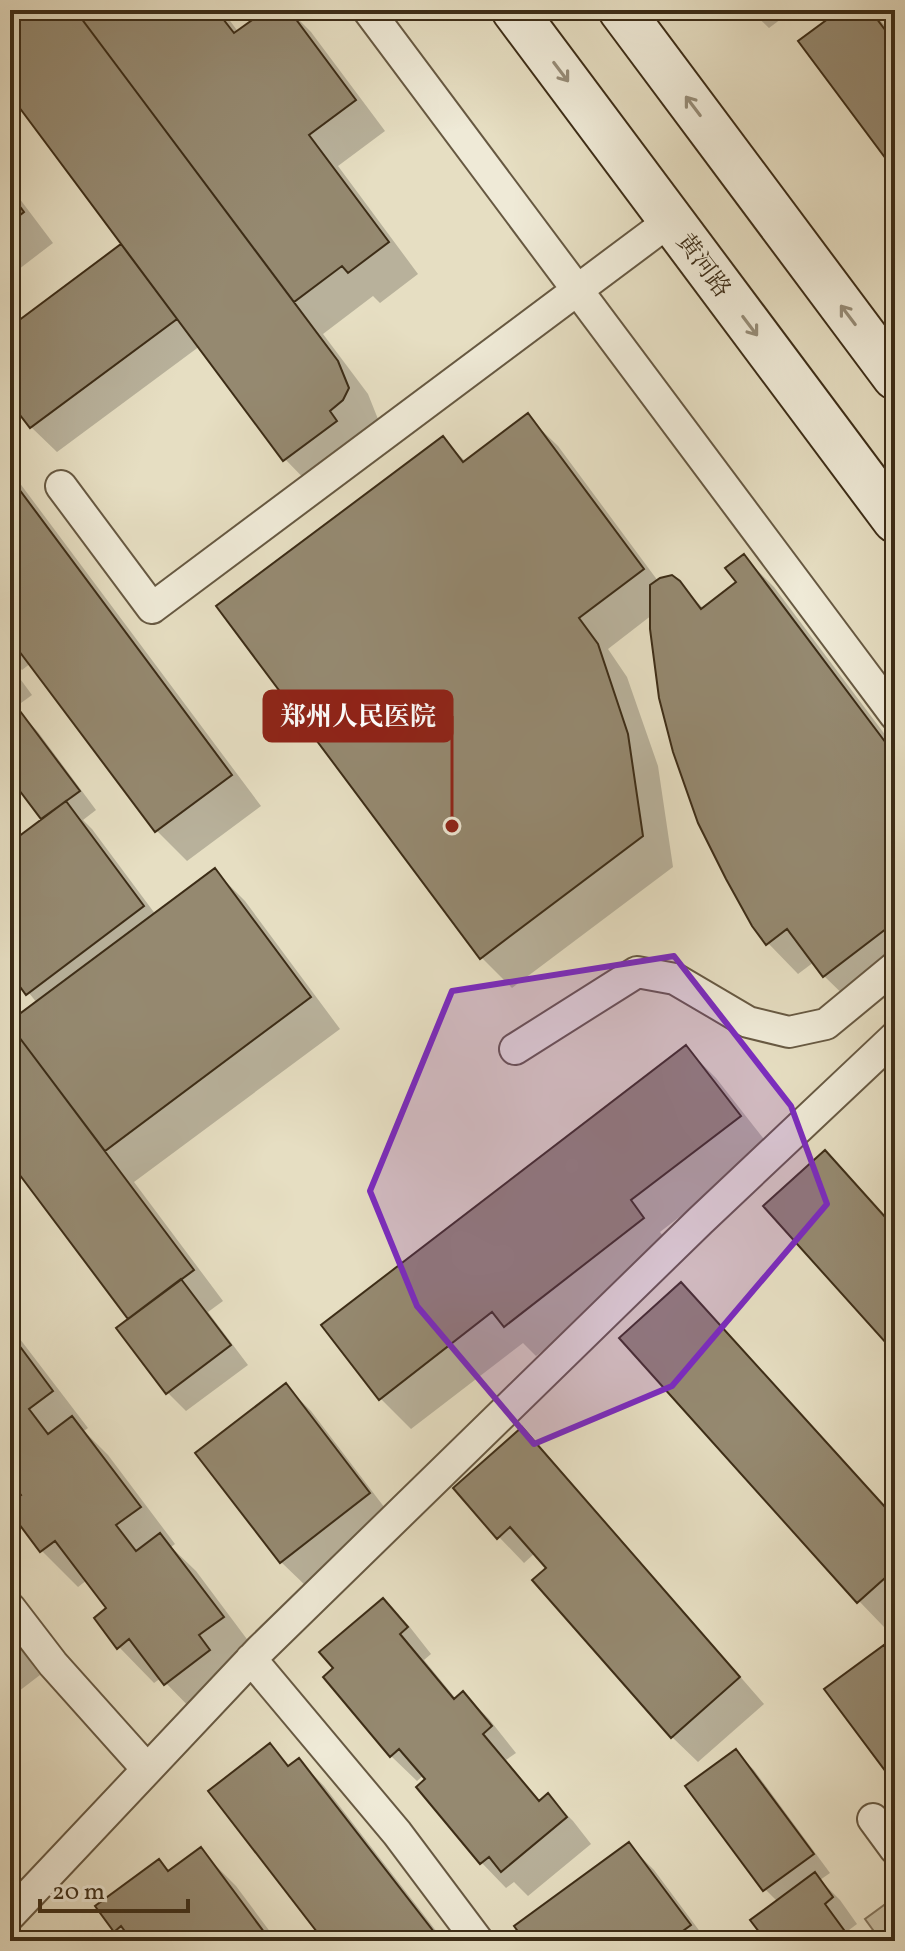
<svg xmlns="http://www.w3.org/2000/svg" width="905" height="1951" viewBox="0 0 905 1951" font-family="Vollkorn,'Noto Serif SC',serif">
	<style>
		.green { fill: #c9c0a5; stroke: #83765e; stroke-width: 2 }
		.shadow { fill: #0003 }
		.building { fill: #958970; stroke: #3d2d17; stroke-width: 2 }
		.lines { fill: none; stroke-linecap: round; stroke-linejoin: round }
		.lane-casing { stroke: #675942; stroke-width: 34 }
		.secondary-casing { stroke: #3d2d17; stroke-width: 48 }
		.lane { stroke: #efead7; stroke-width: 30 }
		.secondary { stroke: #efead7; stroke-width: 44 }
		.oneway { stroke: #968c77 }
		.marked { fill: #7b2cbf; fill-opacity: 0.2; stroke: #7b2cbf; stroke-width: 6; stroke-linejoin: round }
		.labels { text-anchor: middle; stroke-width: 7; stroke-linejoin: round; paint-order: stroke }
		.street-label { font-size: 24px; fill: #3d2d17; stroke: #efead7 }
		.leader { fill: none; stroke: #8f2418; stroke-width: 3 }
		.callout-dot { fill: #8f2418; stroke: #efead7; stroke-width: 3 }
		.callout { fill: #8f2418; stroke: #8f2418; stroke-width: 3 }
		.callout-label { font-size: 26px; text-anchor: middle; font-weight: bold; fill: #fff }
	</style>
	<rect width="100%" height="100%" fill="#e6dec2"/>
	<filter id="stains"><feTurbulence type="fractalNoise" baseFrequency=".0025" numOctaves="4"/><feColorMatrix values="0 0 0 0 .2 0 0 0 0 .09 0 0 0 0 .02 0 0 0 .5 -.17"/></filter>
	<radialGradient id="worn" r=".72"><stop offset=".6" stop-color="#630" stop-opacity="0"/><stop offset="1" stop-color="#630" stop-opacity=".3"/></radialGradient>
	<!-- green -->
	<path class="green" d="M895,1897V1941H881L865,1919Z"/>
	<!-- shadow -->
	<path class="shadow" d="M10,10H222L239,33L269,10H289L311,32L385,131L338,166L418,274L380,303L373,296L323,334L368,394L378,419L373,431L315,490L285,459L200,346L57,452L31,427L10,399V329L130,252L10,91Z
		M750,10H793L769,28Z
		M844,10H871L895,37V168Z
		M10,186L53,243L10,276Z
		M527,416L558,446L658,581L678,583L704,609L739,583L744,557L774,587L895,748V976L855,1006L824,976L814,962L798,974L768,943L652,615L608,649L627,677L658,766L673,867L512,988L481,957L443,439L466,462Z
		M10,470L261,806L187,861L157,831L31,663L22,670L10,658Z
		M10,665L32,695L10,711Z
		M20,713L38,732L96,810L83,820L92,829L156,915L215,871L245,901L340,1029L134,1182L223,1301L208,1312L248,1365L186,1411L168,1393L119,1328L131,1319L10,1158V1017L13,1021L37,1003L10,969V845L44,820L10,774V721Z
		M686,1048L716,1078L770,1147L660,1232L673,1250L536,1356L523,1343L411,1429L380,1398Z
		M10,1326L88,1428L84,1431L108,1455L175,1544L171,1547L196,1571L258,1654L201,1719L161,1678L154,1683L119,1647L109,1609L87,1580L78,1587L42,1551L10,1509V1505L23,1495L10,1477Z
		M286,1386L311,1411L394,1520L307,1587L281,1562L198,1454Z
		M522,1430L547,1455L764,1704L698,1762L672,1737L548,1568L535,1553L524,1563L499,1537Z
		M895,1518V1617L884,1627L859,1601Z
		M383,1601L409,1626L431,1654L424,1660L456,1699L463,1693L489,1719L516,1753L506,1760L541,1802L548,1796L573,1821L591,1844L528,1896L514,1882L506,1888L481,1862L428,1779L424,1775L417,1781L391,1756L336,1668Z
		M10,1635L40,1675L10,1698Z
		M269,1746L290,1767L299,1760L324,1786L444,1941H326Z
		M735,1751L754,1770L830,1873L820,1880L840,1900L857,1924L849,1930L857,1941H768L778,1902L765,1889Z
		M629,1845L654,1870L707,1941H528Z
		M200,1850L236,1886L277,1941H126L116,1930L159,1862L170,1872Z"/>
	<!-- building -->
	<path class="building" d="M10,10H75L338,361L349,388L343,400L330,411L337,421L283,461L10,95Z
		M75,10H216L234,33L266,10H289L356,100L309,135L389,242L348,273L342,266L294,302Z
		M840,10H870L895,43V171L798,41Z
		M10,193L24,212L10,223Z
		M121,244L177,319L30,428L10,402V327Z
		M528,413L644,569L579,618L598,644L628,734L643,836L480,959L216,606L443,436L463,462Z
		M10,477L232,775L155,832L10,639Z
		M744,554L895,755V922L823,977L787,929L766,945L752,926L726,879L698,823L673,752L659,698L650,629V585L660,578L672,575L680,581L701,609L736,582L725,568Z
		M20,711L80,791L41,819L10,778V718Z
		M66,801L144,906L26,995L10,973V843Z
		M215,868L311,997L105,1151L10,1025V1021Z
		M10,1025L194,1270L128,1319L10,1162Z
		M686,1045L741,1116L631,1200L644,1218L504,1327L492,1312L379,1400L321,1325Z
		M825,1150L895,1228V1353L763,1206Z
		M181,1279L231,1345L166,1394L116,1328Z
		M681,1282L895,1518V1569L857,1603L619,1338Z
		M10,1333L53,1391L29,1409L48,1434L72,1416L141,1507L116,1525L136,1551L160,1533L224,1617L199,1635L210,1650L164,1685L129,1639L117,1649L94,1618L106,1608L55,1541L40,1552L10,1512V1503L21,1495L10,1481Z
		M286,1383L370,1493L280,1563L195,1453Z
		M522,1427L740,1677L671,1738L532,1580L546,1568L510,1527L497,1539L453,1488Z
		M383,1598L408,1627L400,1634L454,1699L463,1691L492,1726L483,1734L539,1801L548,1793L567,1817L501,1872L489,1857L480,1864L416,1787L425,1779L399,1749L390,1757L323,1677L333,1668L319,1652Z
		M884,1645L895,1660V1784L824,1689Z
		M270,1743L288,1766L299,1758L441,1941H324L208,1791Z
		M736,1749L814,1854L763,1891L685,1786Z
		M629,1842L691,1925L669,1941H525L514,1926Z
		M201,1847L267,1936L259,1941H132L121,1926L114,1932L95,1906L159,1859L168,1871Z
		M815,1872L833,1897L825,1904L852,1941H766L750,1920Z"/>
	<g class="lines">
		<defs>
			<path id="lane" d="M368,10L895,715
				M61,486L152,608L671,220
				M515,1049L637,972L675,979L748,1022L789,1032L826,1024L895,967
				M10,1608L53,1664L147,1769
				M251,1659L397,1833L478,1941
				M873,1819L895,1849
				M10,1915L260,1650L700,1221L895,1037"/>
			<path id="secondary" d="M514,10L895,520
				M621,10L895,377"/>
		</defs>
		<!-- lane casing -->
		<use href="#lane" class="lane-casing"/>
		<!-- secondary casing -->
		<use href="#secondary" class="secondary-casing"/>
		<!-- lane -->
		<use href="#lane" class="lane"/>
		<!-- secondary -->
		<use href="#secondary" class="secondary"/>
	</g>
	<!-- one-way arrows -->
	<defs><path id="oneway-shaft" d="M-6 0H5M1.5-3L5.5 0L1.5 3" fill="none" stroke-width="1.6" stroke-linecap="round" stroke-linejoin="round" transform="scale(2)"/></defs>
	<g class="oneway">
		<use href="#oneway-shaft" transform="translate(561 72) rotate(53)"/>
		<use href="#oneway-shaft" transform="translate(693 106) rotate(-127)"/>
		<use href="#oneway-shaft" transform="translate(848 315) rotate(-127)"/>
		<use href="#oneway-shaft" transform="translate(750 326) rotate(53)"/>
	</g>
	<!-- marked area -->
	<path class="marked" d="M674,956L791,1106L827,1204L672,1386L534,1444L417,1306L370,1191L452,991Z"/>
	<g class="labels">
		<!-- street labels -->
		<g class="street-label">
			<text transform="translate(704 265) rotate(53)" y="8">黄河路</text>
		</g>
	</g>
	<!-- callouts -->
	<path class="leader" d="M452 826L452 716"/>
	<circle class="callout-dot" cx="452" cy="826" r="8"/>
	<rect class="callout" x="264" y="691" width="188" height="50" rx="8"/>
	<g class="callout-label">
		<text x="358" y="725">郑州人民医院</text>
	</g>
	<!-- margin -->
	<rect width="905" height="1951" fill="none" stroke="#e6dec2" stroke-width="40"/>
	<rect x="12" y="12" width="881" height="1927" fill="none" stroke="#3d2d17" stroke-width="4"/>
	<rect x="20" y="20" width="865" height="1911" fill="none" stroke="#3d2d17" stroke-width="2"/>
	<!-- scale -->
	<path d="M40 1899v12h148v-12" fill="none" stroke="#3d2d17" stroke-width="4"/>
	<text x="52" y="1899" font-size="24" fill="#3d2d17" stroke="#efead7" stroke-width="6" paint-order="stroke">20 m</text>
	<rect width="100%" height="100%" filter="url(#stains)"/>
	<rect width="100%" height="100%" fill="url(#worn)"/>
</svg>
